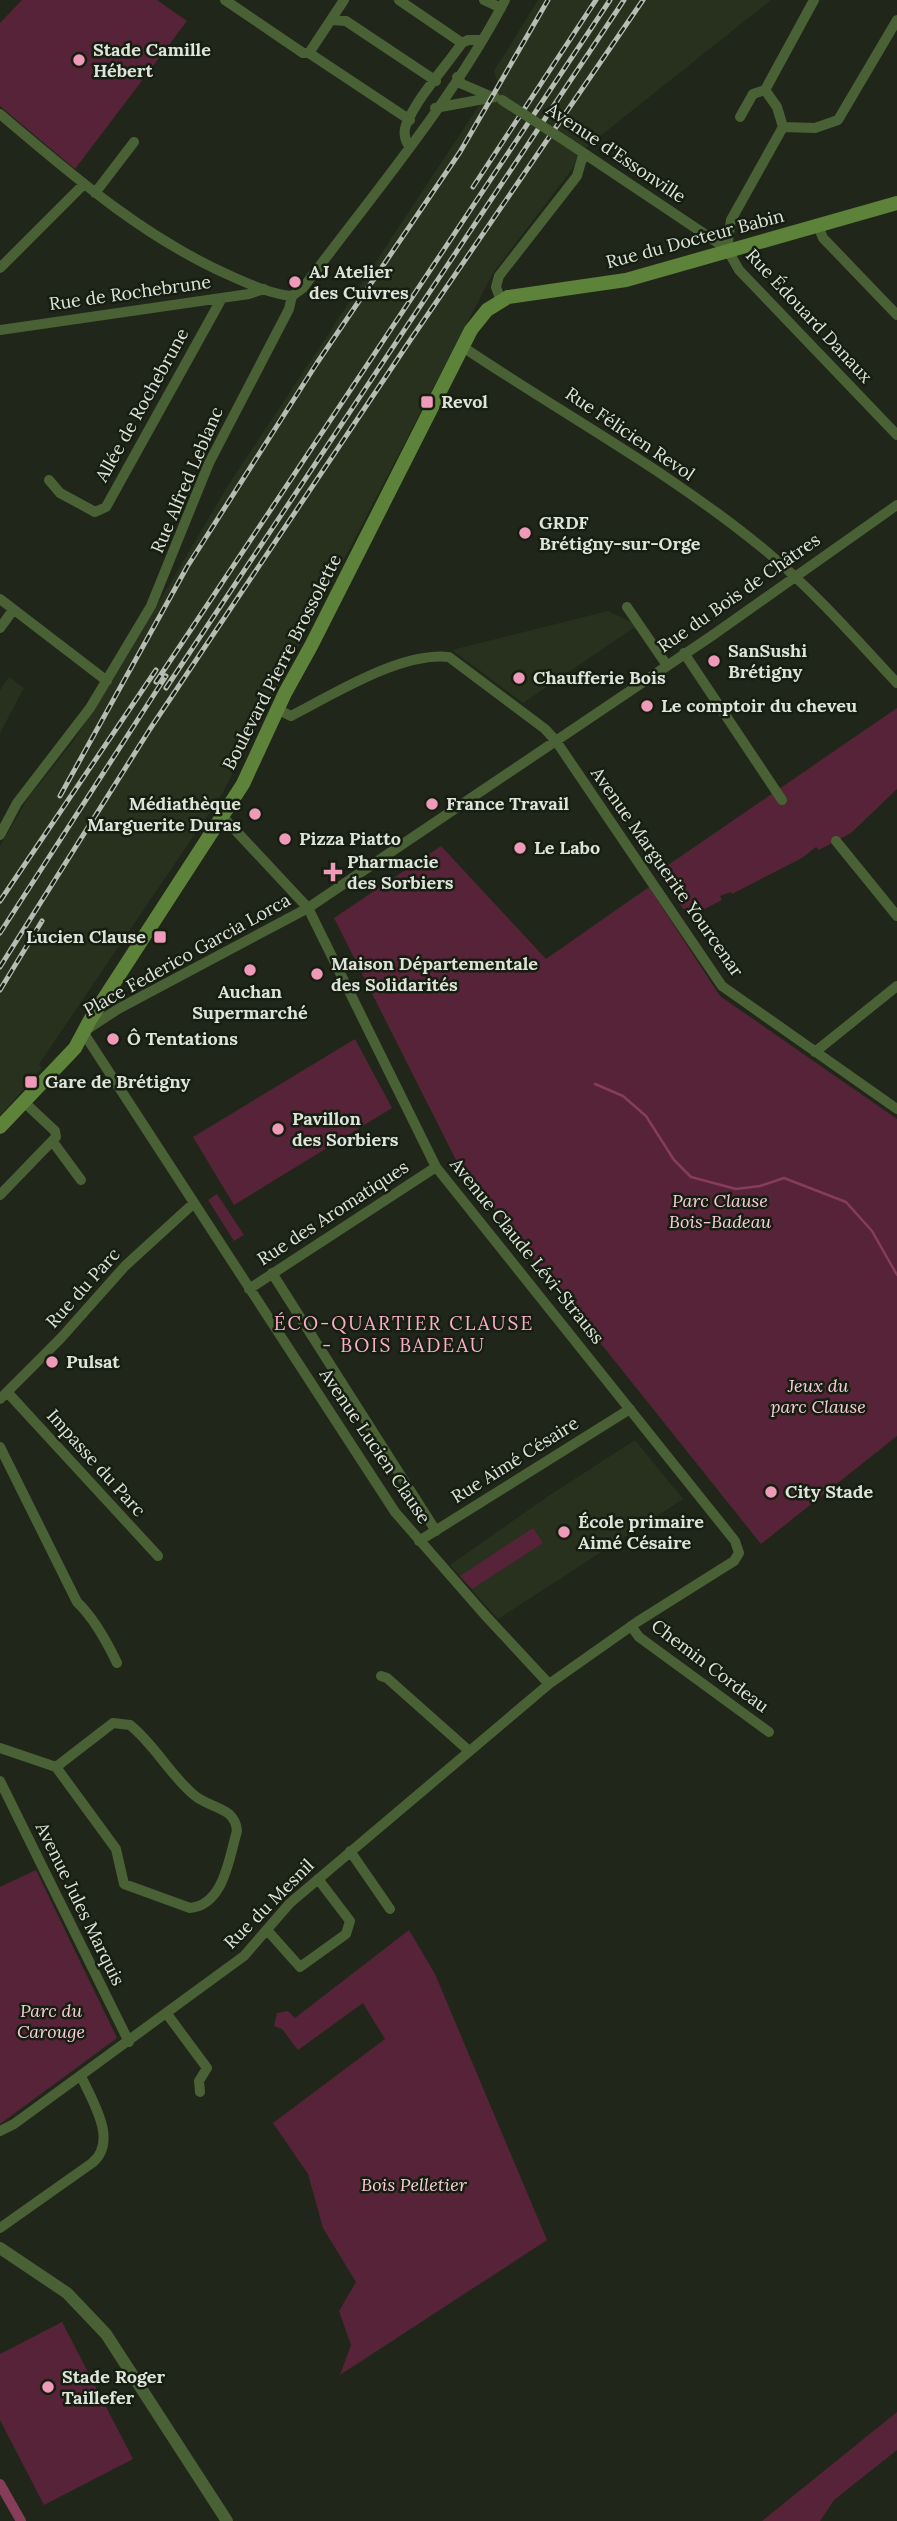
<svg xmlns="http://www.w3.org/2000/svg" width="897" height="2521" viewBox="0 0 897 2521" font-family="Lora,serif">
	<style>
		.built { fill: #27311e }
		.green { fill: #572338 }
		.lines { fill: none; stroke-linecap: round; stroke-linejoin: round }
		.stream { stroke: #863d5a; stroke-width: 2.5 }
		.canal { stroke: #863d5a; stroke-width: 10 }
		.minor { stroke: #496134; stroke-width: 10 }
		.tertiary { stroke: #496134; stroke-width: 12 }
		.secondary { stroke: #5c8339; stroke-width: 14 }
		.rail-casing { stroke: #b6bcb2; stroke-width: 5 }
		.rail { stroke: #161e11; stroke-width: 2.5; stroke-dasharray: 8; stroke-linecap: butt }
		.minor-bridge { stroke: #496134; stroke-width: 10 }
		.poi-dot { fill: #ef9ab8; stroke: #161e11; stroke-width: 2.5 }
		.labels { text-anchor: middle; stroke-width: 5; stroke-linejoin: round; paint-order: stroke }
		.poi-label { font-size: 18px; font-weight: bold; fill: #dfe4db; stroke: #161e11; text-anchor: start }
		.street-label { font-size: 18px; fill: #dfe4db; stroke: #161e11 }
		.park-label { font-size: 18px; font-style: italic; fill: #f8cbd9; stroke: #161e11 }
		.neighbourhood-label { font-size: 19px; letter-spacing: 2px; fill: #fcacc7; stroke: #161e11 }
	</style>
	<rect width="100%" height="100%" fill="#20271a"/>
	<!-- built -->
	<path class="built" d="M538,0H771L579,153L573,168L493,273L222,794L39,1064L42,1068L0,1116V846L28,798L72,743L109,686L229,484L480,104L487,103L498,84L494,71Z
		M608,611L638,625L523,703L452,650Z
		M9,677L24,688L0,733V690Z
		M635,1440L683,1499L498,1619L450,1565L547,1497Z"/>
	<!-- green -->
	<path class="green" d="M22,0H157L187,21L75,169L0,106V23Z
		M897,708V789L851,833L819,850L816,847L802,858L732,894L731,892L720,896L722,900L689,917L658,872Z
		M441,846L546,959L649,887L720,996L897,1119V1436L761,1544L459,1166L334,918Z
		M355,1039L392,1108L234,1205L193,1137Z
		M217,1194L244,1235L234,1241L208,1200Z
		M533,1528L543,1543L472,1589L460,1576Z
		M36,1870L117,2038L0,2124V1887Z
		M409,1930L435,1974L547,2240L340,2375L351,2345L339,2311L356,2282L323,2228L308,2174L273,2123L385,2039L363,2003L298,2050L282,2029L274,2026L277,2013L288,2011L295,2018Z
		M62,2322L133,2459L44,2505L0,2420V2354Z
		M897,2412V2450L834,2500L820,2521H762Z"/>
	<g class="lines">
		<!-- stream -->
		<path class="stream" d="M595,1084L623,1096L646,1116L674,1160L691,1177L736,1189L760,1186L784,1178L846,1202L872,1231L897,1275"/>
		<!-- canal -->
		<path class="canal" d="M0,2484L21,2521"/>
		<!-- minor -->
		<path class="minor" d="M225,0L303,53H309L344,0
			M399,0L462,43
			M484,0L501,8
			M331,20L346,21L436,81
			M309,53L410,120
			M457,77L462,84L490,96
			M435,108L495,97
			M0,114C72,175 144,238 231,276C251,285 271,294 292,296
			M740,117L753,94L765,90
			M783,127L815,128L838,120L897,20
			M570,144L727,249L739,270L897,435
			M409,146C405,140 403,133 406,125C418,96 444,69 462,43L468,40H482
			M95,193L134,142
			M818,226L823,238L897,315
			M727,249L731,220L783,127L777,107L765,90L814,0
			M0,268L84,184
			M501,301L496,287L499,276L577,176L583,155
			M0,330L249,294L264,289
			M463,347C564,415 672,473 766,551C814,591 855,638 897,683
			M49,480L60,493L95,512L106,507L222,298
			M0,599L107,681
			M627,607L666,664
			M0,628L13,610
			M684,653L782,800
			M277,709L291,716C334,694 400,652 449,657L545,729L556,741L722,986L897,1109
			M0,835L17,803L90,708L151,606L209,463L289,309L292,296L303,288C370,198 454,99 505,0
			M836,841L897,916
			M815,1052L897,986
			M53,1142L81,1180
			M0,1195L56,1137L55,1131L25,1103
			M272,1273L436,1531
			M249,1289L436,1167
			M8,1393L158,1556
			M0,1399L61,1338L125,1266L194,1203
			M0,1447L77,1602C94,1618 107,1642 117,1663
			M419,1541L630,1409
			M631,1626L639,1637L769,1732
			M381,1676L387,1678L468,1750
			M549,1684L484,1614L395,1512L83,1032L118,1009L308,908L713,635L897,505
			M0,1748L56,1767L116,1849L124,1884L190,1908C224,1905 229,1858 237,1831C235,1806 210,1809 194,1795C170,1775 155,1745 130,1725L113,1723L56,1767
			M0,1781L129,2042
			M350,1851L390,1909
			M267,1930L300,1967L346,1934L350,1921L318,1879
			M167,2014L207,2068L199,2081L200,2092
			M0,2131L14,2124L244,1956L290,1903L549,1684L637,1622L734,1561L739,1553L735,1541L436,1167L308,908L223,817
			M0,2228L92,2163C119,2141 92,2101 81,2076"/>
		<!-- tertiary -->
		<path class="tertiary" d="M0,2248L67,2293L106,2334L227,2521"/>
		<!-- secondary -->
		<path class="secondary" d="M0,1127L75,1048L90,1020L243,784L285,693L311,646L471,330L487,310L508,297L626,280L897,203"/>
		<defs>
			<path id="rail" d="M473,187L596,0
				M156,682L610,0
				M166,688L624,0
				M60,796L187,567L317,363L460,152L548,0
				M0,901L156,670
				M0,933L166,676
				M0,967L150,729L411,339L643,0
				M0,990L42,921"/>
		</defs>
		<!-- rail casing -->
		<use href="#rail" class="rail-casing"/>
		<!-- rail -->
		<use href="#rail" class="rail"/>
		<!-- minor-bridge -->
		<path class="minor-bridge" d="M502,100L570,144"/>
	</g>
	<!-- markers -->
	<g class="poi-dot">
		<circle cx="79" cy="60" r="7"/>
		<circle cx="295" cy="282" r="7"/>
		<rect x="420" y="395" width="14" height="14" rx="3.5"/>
		<circle cx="525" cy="533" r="7"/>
		<circle cx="714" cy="661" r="7"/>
		<circle cx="519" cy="678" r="7"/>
		<circle cx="647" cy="706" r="7"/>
		<circle cx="432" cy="804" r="7"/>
		<circle cx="255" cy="814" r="7"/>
		<circle cx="285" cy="839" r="7"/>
		<circle cx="520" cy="848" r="7"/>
		<path d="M329.5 861.5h7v7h7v7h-7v7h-7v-7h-7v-7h7z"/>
		<rect x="153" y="930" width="14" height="14" rx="3.5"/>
		<circle cx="250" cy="970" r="7"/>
		<circle cx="317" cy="974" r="7"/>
		<circle cx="113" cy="1039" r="7"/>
		<rect x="24" y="1075" width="14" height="14" rx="3.5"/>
		<circle cx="278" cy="1129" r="7"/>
		<circle cx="52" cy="1362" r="7"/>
		<circle cx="771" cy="1492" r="7"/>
		<circle cx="564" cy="1532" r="7"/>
		<circle cx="48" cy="2387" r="7"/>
	</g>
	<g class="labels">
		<!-- poi labels -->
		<g class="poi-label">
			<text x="93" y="56">Stade Camille<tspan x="93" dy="21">Hébert</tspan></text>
			<text x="309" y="278">AJ Atelier<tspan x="309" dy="21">des Cuivres</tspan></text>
			<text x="441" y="408">Revol</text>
			<text x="539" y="529">GRDF<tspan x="539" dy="21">Brétigny-sur-Orge</tspan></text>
			<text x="728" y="657">SanSushi<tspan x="728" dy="21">Brétigny</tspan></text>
			<text x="533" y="684">Chaufferie Bois</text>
			<text x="661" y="712">Le comptoir du cheveu</text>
			<text x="241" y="810" text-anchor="end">Médiathèque<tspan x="241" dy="21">Marguerite Duras</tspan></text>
			<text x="446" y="810">France Travail</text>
			<text x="299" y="845">Pizza Piatto</text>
			<text x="534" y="854">Le Labo</text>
			<text x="347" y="868">Pharmacie<tspan x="347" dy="21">des Sorbiers</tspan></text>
			<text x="146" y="943" text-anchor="end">Lucien Clause</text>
			<text x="331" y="970">Maison Départementale<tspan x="331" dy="21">des Solidarités</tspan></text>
			<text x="250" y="998" text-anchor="middle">Auchan<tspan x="250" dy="21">Supermarché</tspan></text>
			<text x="127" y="1045">Ô Tentations</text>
			<text x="45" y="1088">Gare de Brétigny</text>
			<text x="292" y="1125">Pavillon<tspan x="292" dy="21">des Sorbiers</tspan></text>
			<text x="66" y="1368">Pulsat</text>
			<text x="785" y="1498">City Stade</text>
			<text x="578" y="1528">École primaire<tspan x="578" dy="21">Aimé Césaire</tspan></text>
			<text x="62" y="2383">Stade Roger<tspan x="62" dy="21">Taillefer</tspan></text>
		</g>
		<!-- street labels -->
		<g class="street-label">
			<text transform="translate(616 153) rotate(34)" y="6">Avenue d'Essonville</text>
			<text transform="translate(695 239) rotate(-15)" y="6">Rue du Docteur Babin</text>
			<text transform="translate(130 293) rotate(-8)" y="6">Rue de Rochebrune</text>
			<text transform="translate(809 316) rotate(47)" y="6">Rue Édouard Danaux</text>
			<text transform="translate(142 405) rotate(-61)" y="6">Allée de Rochebrune</text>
			<text transform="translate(630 434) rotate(34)" y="6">Rue Félicien Revol</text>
			<text transform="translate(187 480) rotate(-67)" y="6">Rue Alfred Leblanc</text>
			<text transform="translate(739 593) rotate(-35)" y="6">Rue du Bois de Châtres</text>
			<text transform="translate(282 662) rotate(-63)" y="6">Boulevard Pierre Brossolette</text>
			<text transform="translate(667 872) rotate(55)" y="6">Avenue Marguerite Yourcenar</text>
			<text transform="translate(187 955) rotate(-29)" y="6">Place Federico Garcia Lorca</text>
			<text transform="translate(333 1213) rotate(-33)" y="6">Rue des Aromatiques</text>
			<text transform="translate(527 1251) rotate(51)" y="6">Avenue Claude Lévi-Strauss</text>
			<text transform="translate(83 1288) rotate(-48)" y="6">Rue du Parc</text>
			<text transform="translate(375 1446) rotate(56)" y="6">Avenue Lucien Clause</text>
			<text transform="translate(515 1460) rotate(-32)" y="6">Rue Aimé Césaire</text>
			<text transform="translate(96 1463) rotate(48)" y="6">Impasse du Parc</text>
			<text transform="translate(710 1666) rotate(37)" y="6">Chemin Cordeau</text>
			<text transform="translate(80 1904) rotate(64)" y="6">Avenue Jules Marquis</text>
			<text transform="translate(269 1904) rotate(-45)" y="6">Rue du Mesnil</text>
		</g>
		<!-- park labels -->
		<g class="park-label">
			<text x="720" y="1207">Parc Clause<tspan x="720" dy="21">Bois-Badeau</tspan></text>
			<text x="818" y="1392">Jeux du<tspan x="818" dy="21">parc Clause</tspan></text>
			<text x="51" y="2017">Parc du<tspan x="51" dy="21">Carouge</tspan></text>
			<text x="414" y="2191">Bois Pelletier</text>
		</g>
		<!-- neighbourhood labels -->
		<g class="neighbourhood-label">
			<text x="404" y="1330">ÉCO-QUARTIER CLAUSE<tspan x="404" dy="22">- BOIS BADEAU</tspan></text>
		</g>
	</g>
</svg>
